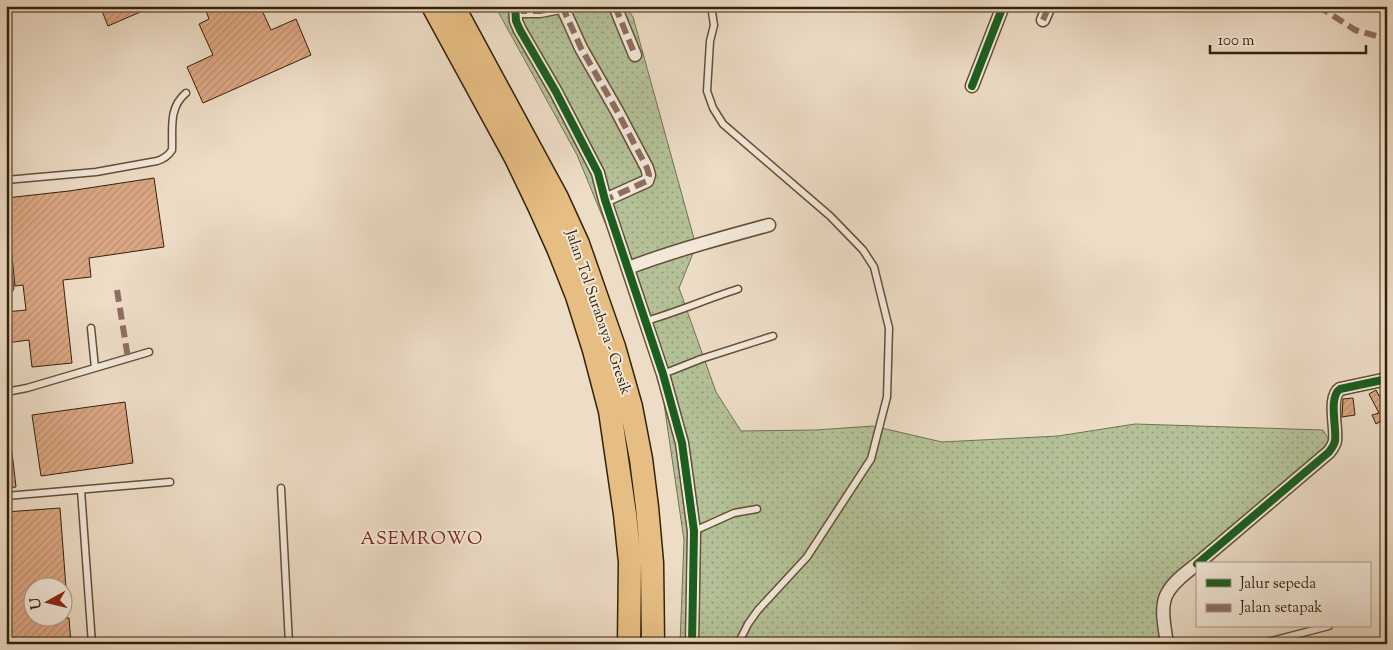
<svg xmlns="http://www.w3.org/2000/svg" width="1393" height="650" viewBox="0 0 1393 650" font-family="'Sorts Mill Goudy',serif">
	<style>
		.grass { fill: url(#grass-dots); stroke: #747250 }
		.building { fill: url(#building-hatch); stroke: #342208 }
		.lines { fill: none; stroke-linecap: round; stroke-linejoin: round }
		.service-casing { stroke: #625038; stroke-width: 9 }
		.minor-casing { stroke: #625038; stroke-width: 15 }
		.motorway-casing { stroke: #342208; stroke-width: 25 }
		.service { stroke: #f3e8da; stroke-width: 6 }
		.minor { stroke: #f3e8da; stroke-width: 12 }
		.motorway { stroke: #e6be83; stroke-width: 22 }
		.quiet { stroke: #8d6e63; stroke-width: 6; stroke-dasharray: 12 6; stroke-linecap: butt }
		.cycleway-casing { stroke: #f3e8da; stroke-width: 11 }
		.cycleway { stroke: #1b5e20; stroke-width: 8 }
		.labels { text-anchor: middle; stroke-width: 4; stroke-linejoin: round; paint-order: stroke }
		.street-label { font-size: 15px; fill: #342208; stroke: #f3e8da }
		.quarter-label { font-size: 18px; letter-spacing: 1px; fill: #7a1f14; stroke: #f3e8da }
	</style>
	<defs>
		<pattern id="grass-dots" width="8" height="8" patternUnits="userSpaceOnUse" patternTransform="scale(1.25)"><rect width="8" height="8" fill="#b4c198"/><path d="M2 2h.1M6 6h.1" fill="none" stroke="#939c7a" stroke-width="1.8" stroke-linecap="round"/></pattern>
		<pattern id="building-hatch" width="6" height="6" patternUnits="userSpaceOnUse" patternTransform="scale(1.25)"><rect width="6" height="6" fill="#dca784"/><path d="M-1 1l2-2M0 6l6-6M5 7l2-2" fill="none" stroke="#bd8f70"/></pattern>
	</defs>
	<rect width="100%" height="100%" fill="#eddcc6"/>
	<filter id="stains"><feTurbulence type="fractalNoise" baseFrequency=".004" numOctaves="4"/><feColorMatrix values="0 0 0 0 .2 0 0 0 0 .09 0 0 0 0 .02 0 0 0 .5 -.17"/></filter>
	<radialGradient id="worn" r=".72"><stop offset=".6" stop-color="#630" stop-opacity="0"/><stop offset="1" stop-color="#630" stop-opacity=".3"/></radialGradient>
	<!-- grass -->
	<path class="grass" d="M495,6H625L633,17L696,246L679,288L716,392L741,431L816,430L873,426L942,442L1058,436L1135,424L1323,430L1335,450L1170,585L1160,644H680L684,540L662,390L628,278L577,155Z"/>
	<!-- building -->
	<path class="building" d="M100,6H154L108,26Z
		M204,6H260L271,30L296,19L311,55L203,103L187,67L213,55L199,24L209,19Z
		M154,178L164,247L89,258L91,277L63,280L72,363L32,367L29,340L6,343V312L26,310L23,285L15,286L6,198L69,191Z
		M1376,390L1379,396L1387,391V427L1383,420L1376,424L1372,415L1379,413L1369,394Z
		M1353,398L1355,415L1342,417L1343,399Z
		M125,402L133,463L41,476L32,415Z
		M6,452H12L16,487L6,488Z
		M60,508L66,588H32V618H69L71,644H6V551H8L6,512Z"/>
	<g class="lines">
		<defs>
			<path id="service" d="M711,6L714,25L710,41L707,91L713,108L723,124L830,216L863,250L874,267L889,328L887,397L871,459L807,557L758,610L748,624L738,644
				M6,180L96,172L157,161C164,159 168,156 172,150C173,129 168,108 186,93
				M6,256L10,288
				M646,321C677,312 707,299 738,289
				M91,328L95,368
				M663,374L701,359L773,336
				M6,392L27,388L149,352
				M281,488L289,644
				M81,490L92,644
				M6,496L170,482
				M694,531L734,513L757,509
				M1260,644L1329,626"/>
			<path id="minor" d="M515,6L516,21L520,30L556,92L598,173L605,200L663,374L682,443L694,531L692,644
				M562,6L581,48L617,111L647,168L649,175L647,181L605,200
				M615,6L635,55
				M515,11H540L566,6
				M1043,20L1049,6
				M972,86L1003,6
				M628,268C673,251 721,238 769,225
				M1197,564L1329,452C1331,449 1334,446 1335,441C1337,428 1328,397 1340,389L1387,379
				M1167,644C1165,628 1159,606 1168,592C1174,581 1187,572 1197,564"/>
			<path id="motorway" d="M433,6L516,158L539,206L558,248L577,296L594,350L610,411L625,514L630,562L629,644
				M453,6L557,198L578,244L614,347L631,407L641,459L647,507L652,563L653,644"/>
		</defs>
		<!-- service casing -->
		<use href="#service" class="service-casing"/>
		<!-- minor casing -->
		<use href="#minor" class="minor-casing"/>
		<!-- motorway casing -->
		<use href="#motorway" class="motorway-casing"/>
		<!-- service -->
		<use href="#service" class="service"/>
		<!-- minor -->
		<use href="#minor" class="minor"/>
		<!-- motorway -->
		<use href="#motorway" class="motorway"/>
		<!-- quiet -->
		<path class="quiet" d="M562,6L581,48L617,111L647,168L649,175L647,181L605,200L604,196
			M615,6L635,55
			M1318,6L1355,30L1387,39
			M515,11H540L566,6
			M1043,20L1049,6
			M117,290L128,358"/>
		<defs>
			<path id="cycleway" d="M515,6L516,21L520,30L556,92L598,173L605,200L663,374L682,443L694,531L692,644
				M972,86L1003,6
				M1197,564L1329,452C1331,449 1334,446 1335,441C1337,428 1328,397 1340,389L1387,379"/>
		</defs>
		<!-- cycleway casing -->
		<use href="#cycleway" class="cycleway-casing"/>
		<!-- cycleway -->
		<use href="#cycleway" class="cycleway"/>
	</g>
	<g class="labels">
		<!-- street labels -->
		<g class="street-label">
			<text transform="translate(599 312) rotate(71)" y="5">Jalan Tol Surabaya - Gresik</text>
		</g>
		<!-- quarter labels -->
		<g class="quarter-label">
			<text x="422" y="544">ASEMROWO</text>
		</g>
	</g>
	<!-- margin -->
	<rect width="1393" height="650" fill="none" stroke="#eddcc6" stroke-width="25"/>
	<rect x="8" y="8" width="1378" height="635" fill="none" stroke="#342208" stroke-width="2.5"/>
	<rect x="12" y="12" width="1368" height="625" fill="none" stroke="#342208"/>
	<!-- legend -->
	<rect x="1196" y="562" width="175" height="65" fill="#f3e8da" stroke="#a79986"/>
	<rect x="1206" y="579" width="25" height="8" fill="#1b5e20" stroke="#a79986"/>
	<text x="1240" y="588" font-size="15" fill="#342208">Jalur sepeda</text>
	<rect x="1206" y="604" width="25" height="8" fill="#8d6e63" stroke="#a79986"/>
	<text x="1240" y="612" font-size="15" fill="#342208">Jalan setapak</text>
	<!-- north arrow -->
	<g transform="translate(48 602) rotate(262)"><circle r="24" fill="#f3e8da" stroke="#a79986"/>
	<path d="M0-4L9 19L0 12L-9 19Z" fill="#8f2418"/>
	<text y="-8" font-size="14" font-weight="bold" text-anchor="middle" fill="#342208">U</text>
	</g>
	<!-- scale -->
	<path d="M1210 45v8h156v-8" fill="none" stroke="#342208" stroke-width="2.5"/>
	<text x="1218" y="45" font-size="15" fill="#342208" stroke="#f3e8da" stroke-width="4" paint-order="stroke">100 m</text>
	<rect width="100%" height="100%" filter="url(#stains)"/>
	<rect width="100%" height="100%" fill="url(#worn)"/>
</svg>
